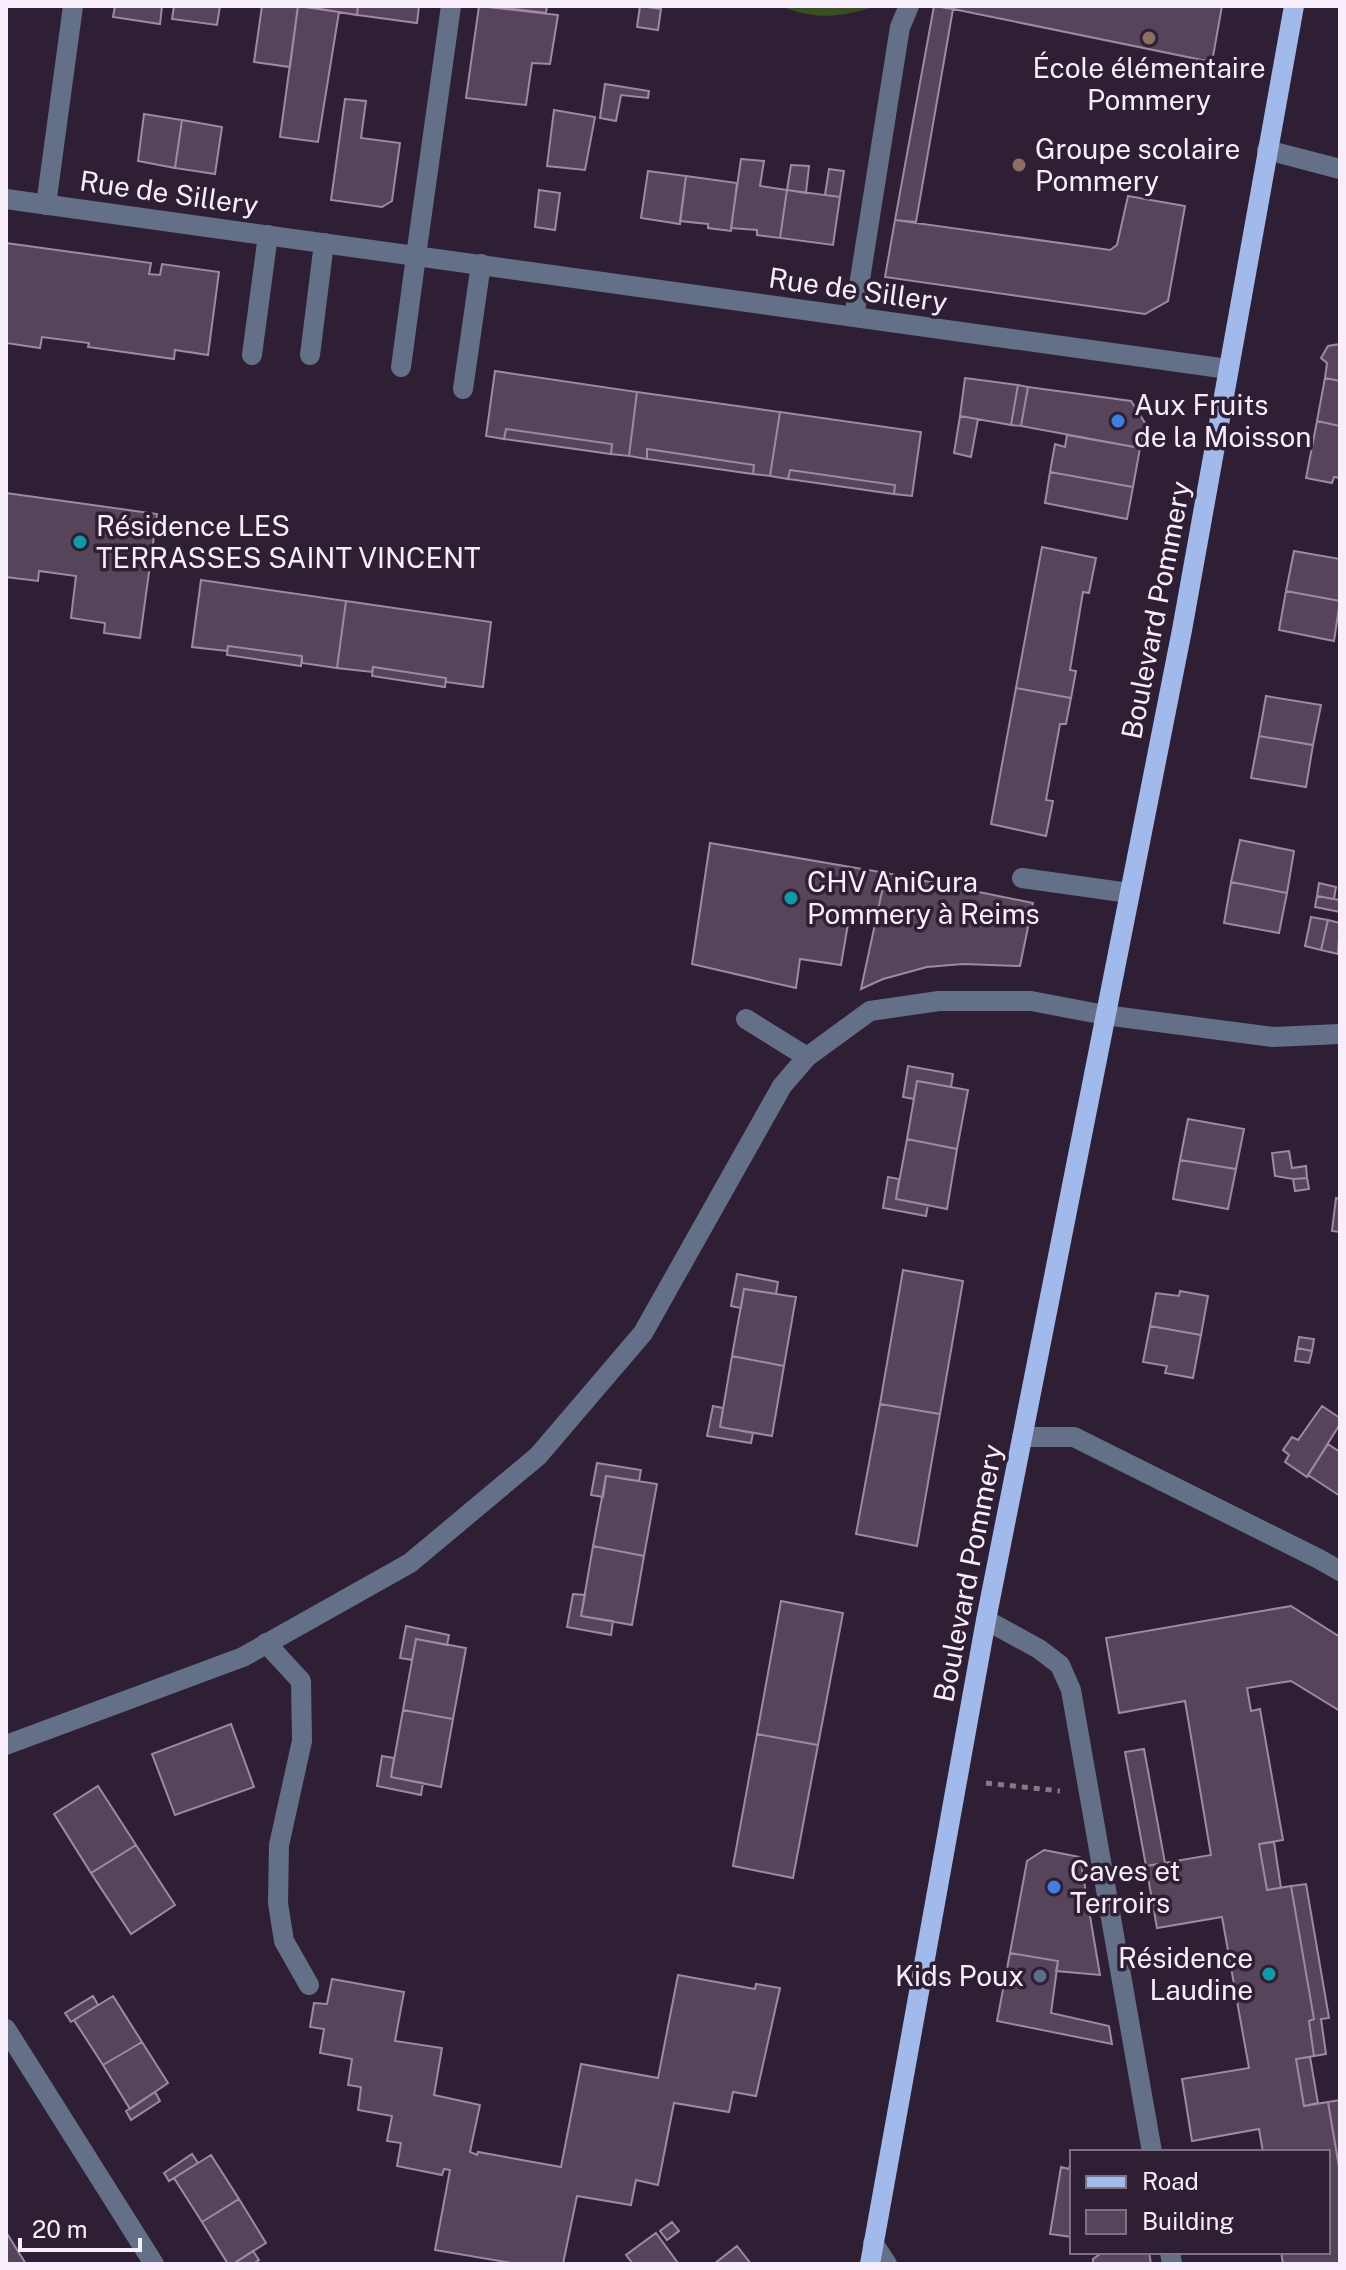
<svg xmlns="http://www.w3.org/2000/svg" width="1346" height="2270" viewBox="0 0 1346 2270" font-family="'Public Sans',sans-serif">
	<style>
		.green { fill: #384f1f }
		.building { fill: #56445b; stroke: #9e89a3; stroke-width: 2 }
		.lines { fill: none; stroke-linecap: round; stroke-linejoin: round }
		.path { stroke: #87798b; stroke-width: 5; stroke-dasharray: 6 6; stroke-linecap: butt }
		.service { stroke: #647088; stroke-width: 20 }
		.minor { stroke: #647088; stroke-width: 20 }
		.primary { stroke: #a1b9eb; stroke-width: 20 }
		.education-dot { fill: #8d6e63; stroke: #2f1f34; stroke-width: 3 }
		.shop-dot { fill: #3f7fe0; stroke: #2f1f34; stroke-width: 3 }
		.culture-dot { fill: #0f9aa8; stroke: #2f1f34; stroke-width: 3 }
		.service-dot { fill: #5c6f8a; stroke: #2f1f34; stroke-width: 3 }
		.labels { text-anchor: middle; stroke-width: 7; stroke-linejoin: round; paint-order: stroke }
		.poi-label { font-size: 28px; fill: #f8edfb; stroke: #2f1f34; text-anchor: start }
		.street-label { font-size: 28px; fill: #f8edfb; stroke: #2f1f34 }
	</style>
	<rect width="100%" height="100%" fill="#2f1f34"/>
	<!-- green -->
	<path class="green" d="M780,6H878C839,17 819,21 780,6Z"/>
	<!-- building -->
	<path class="building" d="M115,6H162L160,24L113,17Z
		M174,6H220L217,25L172,19Z
		M262,6H298L290,67L254,62Z
		M298,6L339,12L318,142L280,137Z
		M302,6H358L357,15Z
		M358,6H419L417,23L357,15Z
		M479,6L558,15L550,64L532,63L526,105L466,98Z
		M491,6H547L546,13Z
		M640,6L661,9L658,30L637,27Z
		M934,6L953,9L916,222L895,220Z
		M954,6H1222L1212,62L953,9Z
		M605,84L649,91L648,98L621,95L616,121L600,118Z
		M345,99L366,101L361,138L400,143L392,201L382,207L331,200Z
		M554,110L595,117L585,170L547,166Z
		M144,114L182,120L175,168L138,161Z
		M182,120L222,127L215,174L175,168Z
		M741,159L764,161L760,186L787,190L780,238L757,235V230L731,228Z
		M791,165L809,166L806,193L787,190Z
		M829,169L844,171L840,197L825,195Z
		M648,171L686,176L680,224L641,218Z
		M686,176L737,183L731,231L708,228V224L680,221Z
		M539,190L560,193L555,230L535,227Z
		M787,190L840,197L833,245L780,238Z
		M1128,196L1185,206L1168,301L1145,314L885,277L895,220L1110,250L1117,245Z
		M6,243L151,263L149,274L160,275L162,264L219,272L208,355L175,350L174,359L88,347L89,343L42,337L40,348L6,343Z
		M1340,344V381L1325,378L1327,363L1321,358L1328,346Z
		M495,371L637,392L629,456L611,454L612,444L506,429L504,439L486,436Z
		M965,378L1018,385L1011,425L960,416Z
		M1325,378L1340,381V426L1317,421Z
		M1018,385L1028,387L1021,426L1011,425Z
		M1028,387L1131,401L1145,423L1140,448L1021,426Z
		M637,392L780,412L770,476L753,474L754,465L647,449V459L629,456Z
		M780,412L921,432L912,496L894,494L895,485L790,470L788,479L770,476Z
		M960,416L978,419L971,457L954,453Z
		M1317,421L1340,426V478L1334,477L1332,483L1306,478Z
		M506,429L612,444L611,454L504,439Z
		M1067,435L1140,448L1133,487L1050,472L1055,444L1065,447Z
		M647,449L754,465L753,474L647,459Z
		M790,470L895,485L894,494L788,479Z
		M1050,472L1133,487L1127,519L1045,503Z
		M6,493L157,514L140,638L104,633L105,623L71,618L76,576L39,571L38,581L6,577Z
		M1042,547L1096,558L1089,593L1083,592L1070,670L1076,671L1071,698L1016,688Z
		M1294,551L1340,559V601L1286,591Z
		M201,580L346,601L337,668L302,663V656L228,646L227,651L192,647Z
		M1286,591L1340,601L1334,641L1279,630Z
		M346,601L491,622L483,687L446,682V678L373,667L372,672L337,668Z
		M228,646L302,656L301,666L227,655Z
		M373,667L446,678L445,687L372,676Z
		M1016,688L1071,698L1066,724H1060L1046,800L1053,801L1046,836L991,824Z
		M1266,696L1321,705L1313,745L1259,736Z
		M1259,736L1313,745L1306,787L1251,778Z
		M1240,840L1294,851L1287,893L1231,882Z
		M710,843L886,873L875,924H848L841,965L800,959L796,988L692,964Z
		M886,873L1033,903L1020,966L963,964L927,967L883,979L861,989Z
		M1231,882L1287,893L1279,933L1224,923Z
		M1319,883L1336,887L1334,899L1317,896Z
		M1317,896L1340,900V912L1315,907Z
		M1311,917L1328,920L1321,950L1305,946Z
		M1328,920L1340,923L1338,954L1321,950Z
		M908,1066L953,1074L951,1087L917,1081L914,1099L903,1097Z
		M917,1081L968,1090L957,1149L907,1139Z
		M1188,1119L1244,1129L1236,1169L1180,1160Z
		M907,1139L957,1149L947,1209L896,1199Z
		M1289,1151L1292,1168L1306,1166L1307,1178L1293,1179L1275,1176L1272,1153Z
		M1180,1160L1236,1169L1228,1209L1173,1199Z
		M888,1177L899,1179L896,1199L928,1205L926,1216L883,1208Z
		M1307,1178L1309,1189L1295,1191L1293,1179Z
		M1336,1198L1340,1199V1232L1332,1231Z
		M903,1270L963,1281L940,1414L880,1404Z
		M737,1274L778,1282L776,1294L744,1289L741,1308L731,1306Z
		M744,1289L796,1297L784,1366L732,1356Z
		M1180,1291L1208,1296L1201,1335L1150,1326L1156,1293L1179,1296Z
		M1150,1326L1201,1335L1193,1378L1165,1373L1167,1366L1143,1362Z
		M1299,1337L1314,1339L1312,1351L1297,1348Z
		M1297,1348L1312,1351L1309,1363L1295,1361Z
		M732,1356L784,1366L772,1436L720,1427Z
		M880,1404L940,1414L917,1546L856,1534Z
		M713,1406L723,1408L720,1427L753,1433L751,1443L707,1436Z
		M1322,1406L1340,1418V1424L1307,1477L1285,1462L1289,1455L1283,1450L1292,1437L1298,1440Z
		M1328,1444L1340,1452V1496L1308,1475Z
		M597,1463L641,1470L639,1481L606,1476L603,1497L591,1495Z
		M606,1476L657,1484L644,1556L593,1546Z
		M593,1546L644,1556L632,1625L581,1616Z
		M573,1594L585,1595L581,1616L613,1621L611,1635L567,1627Z
		M781,1601L843,1613L818,1745L757,1734Z
		M1291,1606L1340,1637V1711L1291,1681L1247,1688L1251,1711L1260,1709L1283,1840L1259,1844L1267,1890L1291,1886L1314,2019L1309,2021L1314,2056L1296,2059L1304,2106L1328,2102L1340,2173V2264H1283L1281,2252H1328V2152H1263L1259,2129L1192,2141L1182,2079L1249,2068L1222,1917L1157,1928L1146,1866L1211,1855L1185,1701L1119,1713L1106,1638Z
		M406,1626L449,1635L447,1645L416,1639L412,1660L400,1658Z
		M416,1639L466,1648L453,1719L403,1710Z
		M403,1710L453,1719L441,1787L391,1777Z
		M231,1724L254,1787L175,1815L152,1754Z
		M757,1734L818,1745L793,1878L733,1866Z
		M1144,1749L1165,1863L1146,1866L1125,1752Z
		M382,1756L394,1758L391,1777L423,1783L421,1795L377,1786Z
		M98,1786L136,1845L91,1873L54,1814Z
		M1274,1842L1281,1888L1267,1890L1259,1844Z
		M136,1845L175,1905L131,1934L91,1873Z
		M1044,1850L1080,1857L1100,1975L1056,1971L1058,1961L1010,1953L1027,1861Z
		M1306,1884L1329,2018L1321,2019L1326,2054L1314,2056L1309,2021L1314,2019L1291,1886Z
		M1010,1953L1058,1961L1051,2013L1109,2026L1112,2044L997,2021Z
		M678,1975L755,1989L756,1984L780,1988L756,2096L733,2092L729,2112L674,2103L658,2185L636,2180L631,2205L577,2196L563,2264H517L435,2250L450,2170L444,2169L442,2175L397,2166L401,2143L387,2141L392,2116L358,2110L361,2087L348,2085L352,2059L320,2053L324,2029L310,2027L314,2003L327,2004L332,1979L404,1992L395,2041L442,2048L434,2095L480,2105L470,2152L477,2155L478,2152L561,2167L581,2064L658,2078Z
		M93,1996L98,2005L71,2022L65,2013Z
		M113,1996L142,2042L103,2065L74,2020Z
		M142,2042L168,2083L130,2109L103,2065Z
		M1310,2057L1318,2103L1304,2106L1296,2059Z
		M155,2092L160,2101L131,2120L126,2111Z
		M1340,2100V2173L1328,2102Z
		M192,2154L198,2163L169,2181L164,2173Z
		M211,2155L239,2199L202,2222L174,2178Z
		M1072,2155V2237L1050,2234L1061,2167L1069,2169Z
		M239,2199L266,2243L233,2264H228L202,2222Z
		M672,2222L679,2231L667,2240L660,2231Z
		M6,2232L26,2264H6Z
		M656,2233L678,2263L633,2264L626,2255Z
		M737,2246L751,2264H714Z
		M253,2251L259,2260L253,2264H233Z
		M1103,2252H1149L1151,2264H1093V2259Z"/>
	<g class="lines">
		<!-- path -->
		<path class="path" d="M986,1783L1060,1791"/>
		<!-- service -->
		<path class="service" d="M854,317L900,27L909,6
			M252,355L268,235
			M310,355L324,243
			M401,367L416,256
			M463,389L481,264
			M1022,878L1129,893
			M746,1019L807,1057
			M266,1643L301,1681L302,1741L279,1845L278,1903L284,1941L309,1985
			M873,2243L887,2264"/>
		<!-- minor -->
		<path class="minor" d="M1267,150L1340,169
			M6,199L1228,369
			M46,205L73,6
			M416,256L451,6
			M1022,1437H1074L1319,1559L1340,1571
			M986,1620L1039,1649L1060,1665L1071,1690L1152,2152
			M6,1745L243,1657L410,1563L538,1456L643,1333L782,1086L807,1057L870,1011L939,1001H1031L1105,1015L1273,1037L1340,1034
			M6,2029L154,2264
			M1170,2252L1172,2264"/>
		<!-- primary -->
		<path class="primary" d="M870,2264L986,1620L1182,630L1294,6"/>
	</g>
	<!-- markers -->
	<g class="education-dot">
		<circle cx="1149" cy="38" r="8"/>
		<circle cx="1019" cy="165" r="8"/>
	</g>
	<g class="shop-dot">
		<circle cx="1118" cy="421" r="8"/>
		<circle cx="1054" cy="1887" r="8"/>
	</g>
	<g class="culture-dot">
		<circle cx="80" cy="542" r="8"/>
		<circle cx="791" cy="898" r="8"/>
		<circle cx="1269" cy="1974" r="8"/>
	</g>
	<circle class="service-dot" cx="1040" cy="1976" r="8"/>
	<g class="labels">
		<!-- poi labels -->
		<g class="poi-label">
			<text x="1149" y="78" text-anchor="middle">École élémentaire<tspan x="1149" dy="32">Pommery</tspan></text>
			<text x="1035" y="159">Groupe scolaire<tspan x="1035" dy="32">Pommery</tspan></text>
			<text x="1134" y="415">Aux Fruits<tspan x="1134" dy="32">de la Moisson</tspan></text>
			<text x="96" y="536">Résidence LES<tspan x="96" dy="32">TERRASSES SAINT VINCENT</tspan></text>
			<text x="807" y="892">CHV AniCura<tspan x="807" dy="32">Pommery à Reims</tspan></text>
			<text x="1070" y="1881">Caves et<tspan x="1070" dy="32">Terroirs</tspan></text>
			<text x="1253" y="1968" text-anchor="end">Résidence<tspan x="1253" dy="32">Laudine</tspan></text>
			<text x="1024" y="1986" text-anchor="end">Kids Poux</text>
		</g>
		<!-- street labels -->
		<g class="street-label">
			<text transform="translate(169 193) rotate(8)" y="10">Rue de Sillery</text>
			<text transform="translate(858 290) rotate(8)" y="10">Rue de Sillery</text>
			<text transform="translate(1156 610) rotate(-79)" y="10">Boulevard Pommery</text>
			<text transform="translate(968 1573) rotate(-79)" y="10">Boulevard Pommery</text>
		</g>
	</g>
	<!-- border -->
	<rect width="1346" height="2270" fill="none" stroke="#f8edfb" stroke-width="16"/>
	<!-- legend -->
	<rect x="1070" y="2150" width="260" height="104" fill="#2f1f34" stroke="#7f7184" stroke-width="2"/>
	<rect x="1086" y="2176" width="40" height="12" fill="#a1b9eb" stroke="#7f7184" stroke-width="2"/>
	<text x="1142" y="2190" font-size="24" fill="#f8edfb">Road</text>
	<rect x="1086" y="2210" width="40" height="24" fill="#56445b" stroke="#7f7184" stroke-width="2"/>
	<text x="1142" y="2230" font-size="24" fill="#f8edfb">Building</text>
	<!-- scale -->
	<path d="M20 2238v12h120v-12" fill="none" stroke="#f8edfb" stroke-width="4"/>
	<text x="32" y="2238" font-size="24" fill="#f8edfb" stroke="#2f1f34" stroke-width="6" paint-order="stroke">20 m</text>
</svg>
